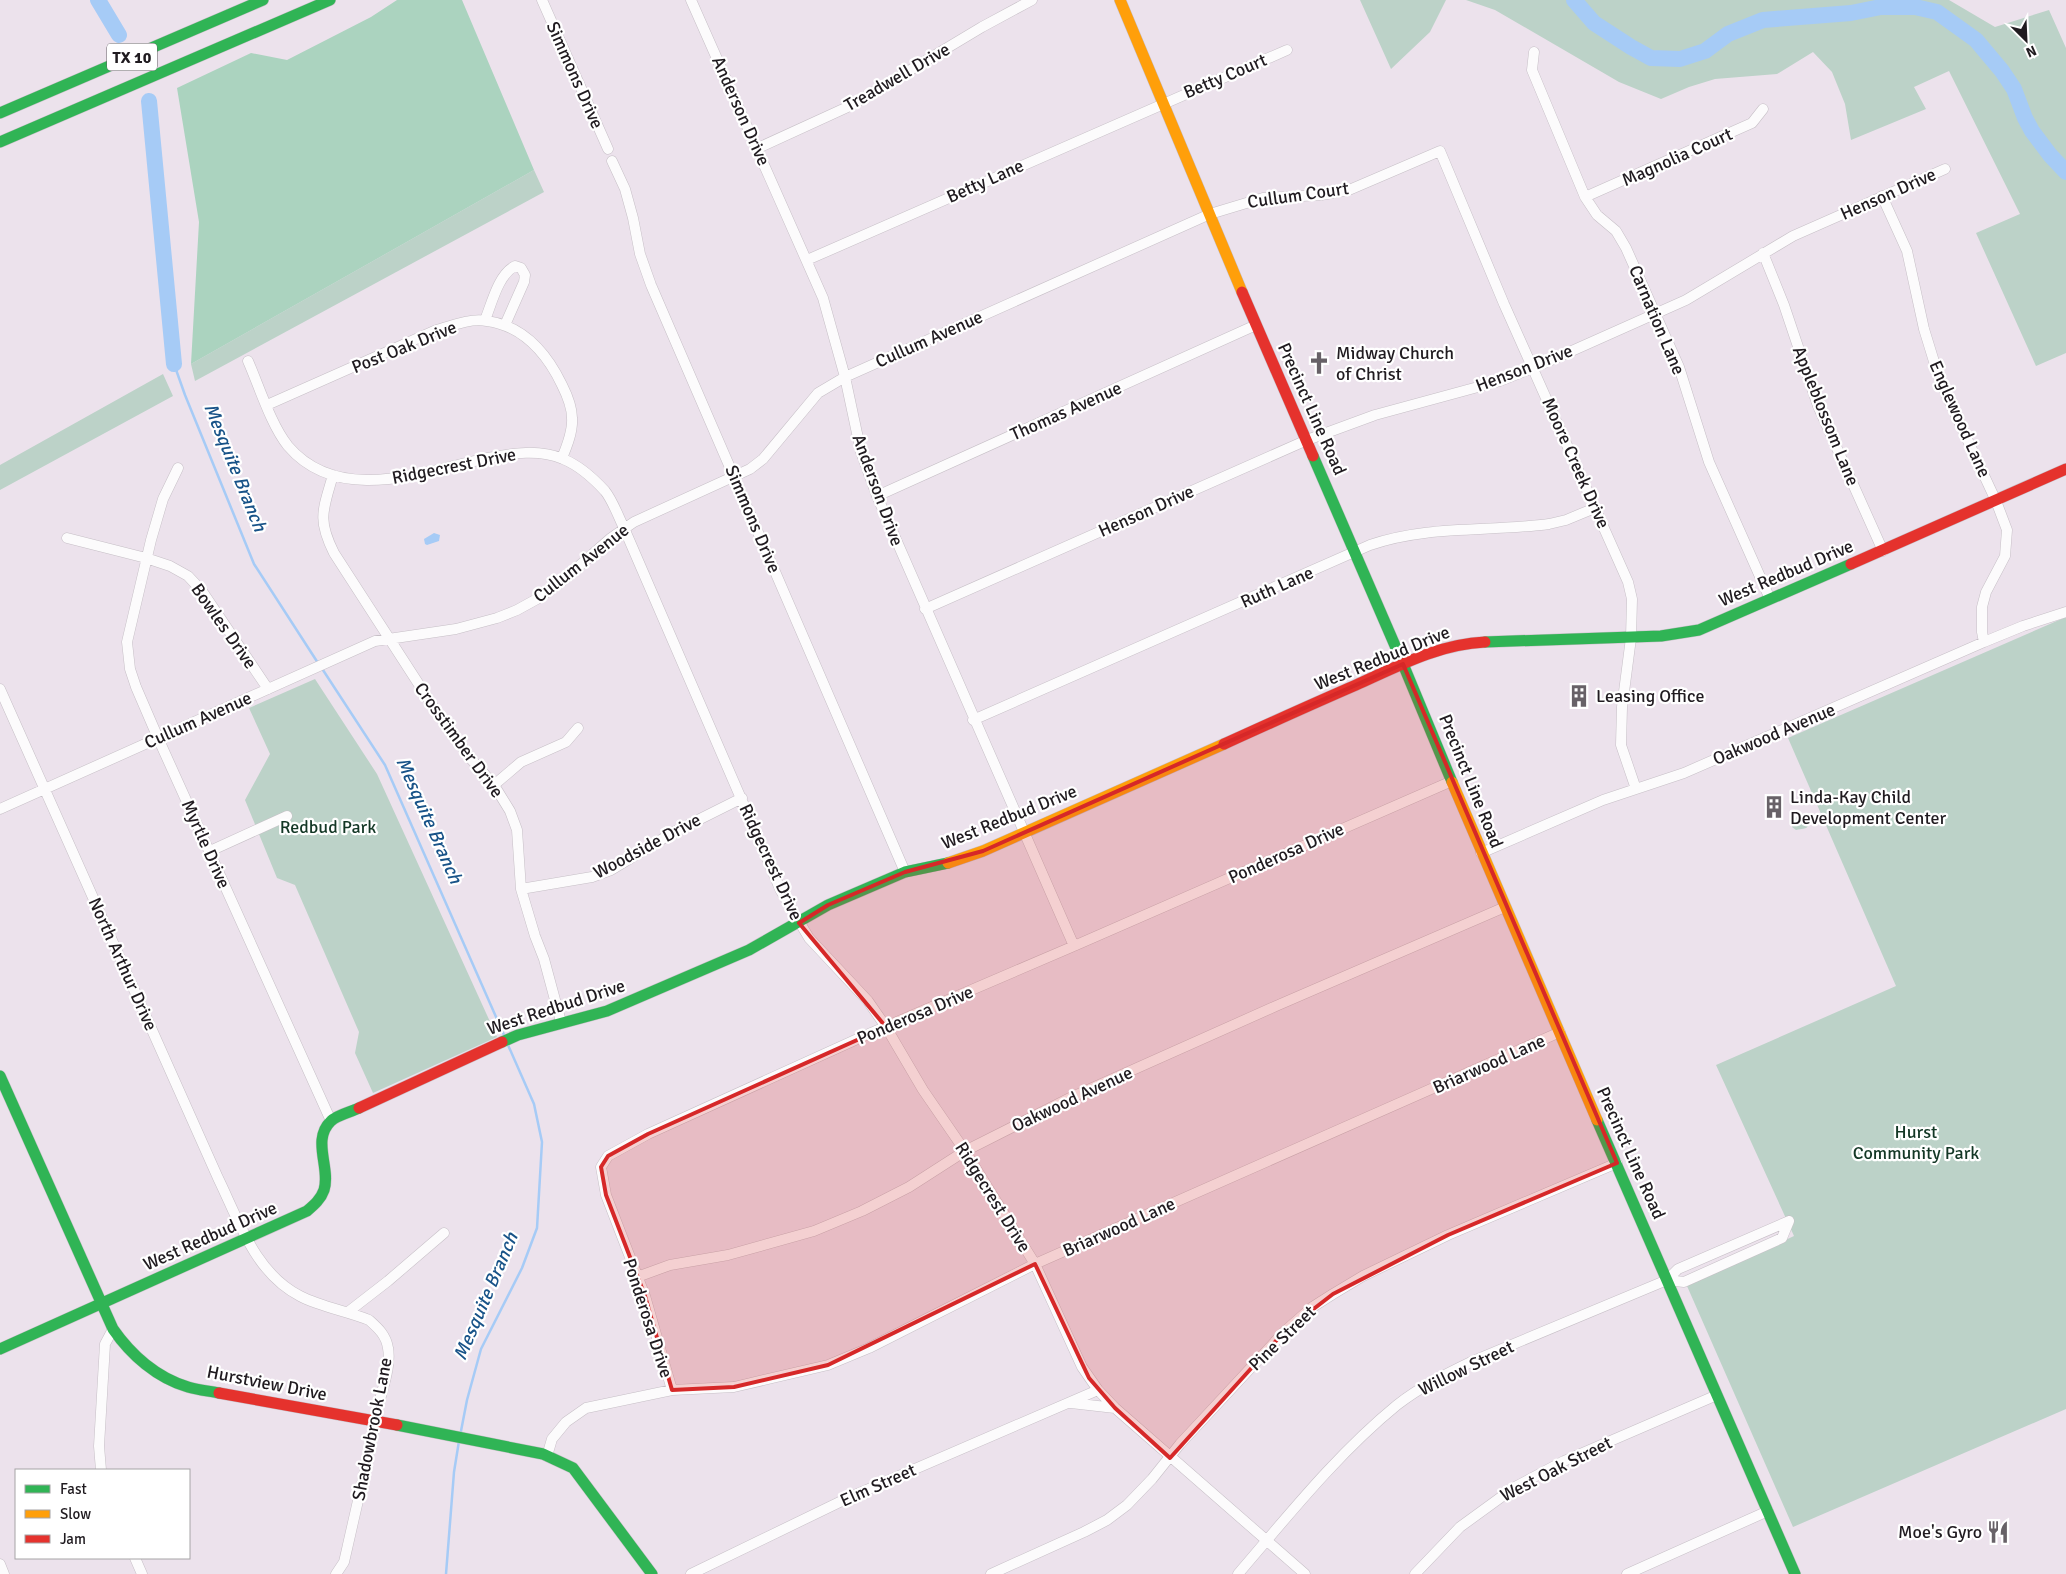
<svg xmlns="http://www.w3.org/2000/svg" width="2066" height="1574" viewBox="0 0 2066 1574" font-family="Signika,sans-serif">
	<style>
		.green { fill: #bcd2c8 }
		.forest { fill: #abd3bf }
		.water { fill: #a6cbf6 }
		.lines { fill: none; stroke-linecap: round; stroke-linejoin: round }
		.stream { stroke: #a6cbf6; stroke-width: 2.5 }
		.river { stroke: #a6cbf6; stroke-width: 16 }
		.street-casing { stroke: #c6bfc6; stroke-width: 11 }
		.fast-casing { stroke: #c6bfc6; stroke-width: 12 }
		.slow-casing { stroke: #c6bfc6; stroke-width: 12 }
		.jam-casing { stroke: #c6bfc6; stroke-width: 12 }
		.street { stroke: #fcfbfc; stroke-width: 10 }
		.fast { stroke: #30b455; stroke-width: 11 }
		.slow { stroke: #ff9f0a; stroke-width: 11 }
		.jam { stroke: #e5322d; stroke-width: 11 }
		.marked { fill: #d62828; fill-opacity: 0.2; stroke: #d62828; stroke-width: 4; stroke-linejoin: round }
		.labels { text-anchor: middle; stroke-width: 4.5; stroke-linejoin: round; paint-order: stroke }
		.shield { fill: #fff; stroke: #635f63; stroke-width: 1 }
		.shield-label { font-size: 16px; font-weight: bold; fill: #201b20 }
		.street-label { font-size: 18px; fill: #201b20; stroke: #fff }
		.poi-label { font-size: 18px; fill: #201b20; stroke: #fff; text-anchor: start }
		.park-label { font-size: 18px; fill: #133725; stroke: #fff }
		.water-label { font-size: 19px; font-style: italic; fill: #185388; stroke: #fff }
	</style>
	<rect width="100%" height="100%" fill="#ece2ec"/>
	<!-- green -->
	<path class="green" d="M1360,0H1446L1430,32L1391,69Z
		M1466,0H1949L1995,27L2049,10L2066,48V353L2036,366L1976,233L2020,214L1949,71L1914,87L1926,109L1851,140L1845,104L1832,72L1813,52L1777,74L1715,79L1689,87L1661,99L1619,82L1495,10Z
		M534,170L544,192L195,381L191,364Z
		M163,374L173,396L0,490V465Z
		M2066,617V1409L1793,1527L1687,1286L1794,1236L1716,1065L1896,986L1788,738Z
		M315,679L377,774L497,1037L373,1093L355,1053L359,1032L295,885L277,878L245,800L270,754L249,708Z
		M1799,814L1810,816C1807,831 1809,827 1796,830L1792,827L1794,820Z"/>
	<!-- forest -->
	<path class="forest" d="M397,0H462L534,170L191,364L199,222L177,88L251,53L287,60L371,17Z"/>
	<!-- water -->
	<path class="water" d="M434,533L440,535L439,541L427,545L425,544L424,539Z"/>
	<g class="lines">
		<!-- stream -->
		<path class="stream" d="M174,364L185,395L254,564L318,663
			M321,667L385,765L504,1035
			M461,1431L467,1400L481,1349L522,1268L537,1228L542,1142L534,1104L508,1045
			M446,1574L454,1472L459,1441"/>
		<!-- river -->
		<path class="river" d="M98,0L119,35
			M1574,0L1594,23L1631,47L1651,58L1680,59L1705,51L1728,34L1763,20L1851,13L1881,7H1915L1937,12L1976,40L2002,71L2014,89L2025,118L2032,131L2050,155L2066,172
			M149,101L174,364"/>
		<defs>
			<path id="street" d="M542,0L608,149
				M691,0L823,298L845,377L861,452L877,496L1074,946
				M1534,52L1532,70L1585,197L1597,215L1616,231L1626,248L1679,367L1709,462L1770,599
				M758,148L852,105L982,27L1032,0
				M612,161L625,189L633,218L640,254L651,285L905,872
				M1882,196L1907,251L1924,329L1940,381L1996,501L2007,530L2005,556L1986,592L1982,607V632L1984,642
				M1585,197L1752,123L1763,109
				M1763,253L1784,305L1818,406L1883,551
				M807,260L1287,50
				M485,320C492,303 498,275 515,266L521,268L525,275L524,282L505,325
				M248,361C259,386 271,425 288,446C339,506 425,471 488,458C512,453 540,449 563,459C578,465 594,479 605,491C613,501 618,516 624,528L781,891L809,938L868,1001L886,1027L923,1090L965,1151L1035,1264L1082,1367L1098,1390L1115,1408L1305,1574
				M267,405L434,331C451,326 469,318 487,321C524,326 547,354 562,385C567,395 572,406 572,418C573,431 567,446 562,458
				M178,468L163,499L151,540L127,642L130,669L136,687L158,738L331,1121
				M333,475C323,510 317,519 334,553L438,714L471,759L494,785L510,811L517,830L521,889L535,936L544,959L561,1022
				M877,496L1256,325
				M67,538L146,558L170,566L188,576L202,591L268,689
				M925,609L1307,440L1375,415L1500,381L1547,362L1686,300L1793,236L1945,169
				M0,689L218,1178C239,1221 255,1273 300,1296C321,1307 347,1311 369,1320C378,1328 386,1335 388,1348C391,1364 384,1384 380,1400C370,1450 358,1500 347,1549L344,1562L336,1574
				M973,720L1370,545C1427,525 1489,532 1549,524L1566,520L1595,508
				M494,785L521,762L566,742L578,728
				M0,809L375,641L456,629L497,618L517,610L537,599L562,581L611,538L634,522L750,469L763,459L818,393L845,377L1210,214L1263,198L1321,195L1349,190L1440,151L1504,304L1628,582L1632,599L1631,638L1622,707L1621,745L1636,789
				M210,851L287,816
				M1481,853L1603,800L1684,773L1984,642L2023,626L2066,612
				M521,889L592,877L611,870L674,832L742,798
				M637,1277L670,1265L728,1255L814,1231L862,1211L909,1187L965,1151L1072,1097L1276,1006L1505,907
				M1667,1280L1684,1282L1782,1238L1789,1221
				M348,1312L388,1281L444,1233
				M672,1390L645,1296L606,1195L601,1167L608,1156L648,1134L864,1036L1074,946L1452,781
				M1071,1403L1115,1408
				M547,1456L552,1439L566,1422L586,1408L672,1390L734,1387L828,1365L869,1348L1035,1264L1560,1032
				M101,1470L99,1446L105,1344L113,1329
				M135,1558L142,1574
				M0,1564L4,1574
				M691,1574L850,1497L1098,1390
				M991,1574L1084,1532L1107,1520L1127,1505L1152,1479L1180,1444L1285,1331L1311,1308L1333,1294L1363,1276L1448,1235L1617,1163
				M1238,1574C1288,1516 1337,1454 1397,1405C1420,1387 1446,1374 1473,1361L1667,1280L1678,1269L1789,1221
				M1415,1574L1460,1527L1515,1487L1564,1461L1717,1395
				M1627,1574L1768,1511"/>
			<path id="fast" d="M0,113L263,0
				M0,142L330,0
				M1313,456L1403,664L1452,782
				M1485,642L1661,636L1699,630L1851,564
				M502,1042L518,1035L607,1011L749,950L828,905L905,872L948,863
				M0,1076L113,1329C131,1355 157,1378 188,1387C198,1390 209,1391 219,1393
				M1597,1120L1795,1574
				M0,1349L307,1211C314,1205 321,1199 324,1190C331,1168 311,1140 331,1121C337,1115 351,1112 359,1108
				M397,1425L543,1454L573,1468L652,1574"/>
			<path id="slow" d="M1120,0L1242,292
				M1452,782L1597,1120
				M948,863L983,851L1224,744"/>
			<path id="jam" d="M1242,292L1313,456
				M1851,564L2066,469
				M1224,744C1268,724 1312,704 1356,685C1398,666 1439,644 1485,642
				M359,1108L502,1042
				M219,1393L397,1425"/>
		</defs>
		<!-- street casing -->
		<use href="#street" class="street-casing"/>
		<!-- fast casing -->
		<use href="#fast" class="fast-casing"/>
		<!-- slow casing -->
		<use href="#slow" class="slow-casing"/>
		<!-- jam casing -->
		<use href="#jam" class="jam-casing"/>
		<!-- street -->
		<use href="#street" class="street"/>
		<!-- fast -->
		<use href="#fast" class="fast"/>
		<!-- slow -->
		<use href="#slow" class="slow"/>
		<!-- jam -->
		<use href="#jam" class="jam"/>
	</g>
	<!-- marked area -->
	<path class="marked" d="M1403,664L1617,1163L1448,1235L1333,1294L1285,1331L1170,1458L1115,1408L1089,1378L1035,1264L828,1365L734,1387L672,1390L645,1296L606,1195L601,1167L608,1156L648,1134L886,1027L799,923L828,905L905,872L983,851Z"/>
	<!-- icons -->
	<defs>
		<symbol id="church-bare" viewBox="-9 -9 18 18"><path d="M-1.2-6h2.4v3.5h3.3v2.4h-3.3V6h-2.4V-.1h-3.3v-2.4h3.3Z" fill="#676167" stroke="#fff" stroke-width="2.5" paint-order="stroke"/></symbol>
		<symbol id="building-bare" viewBox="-9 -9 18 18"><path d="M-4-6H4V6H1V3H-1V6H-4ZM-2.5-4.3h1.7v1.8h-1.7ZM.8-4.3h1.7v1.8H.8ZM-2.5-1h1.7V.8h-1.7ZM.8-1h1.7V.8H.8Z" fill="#676167" stroke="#fff" stroke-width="2.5" paint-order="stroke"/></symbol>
		<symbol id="restaurant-bare" viewBox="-9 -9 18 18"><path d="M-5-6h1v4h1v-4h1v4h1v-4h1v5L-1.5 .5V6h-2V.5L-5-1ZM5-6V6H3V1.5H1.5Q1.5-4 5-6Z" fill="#676167" stroke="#fff" stroke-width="2.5" paint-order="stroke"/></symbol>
	</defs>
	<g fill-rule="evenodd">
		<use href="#church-bare" x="1303" y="347" width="32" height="32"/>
		<use href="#building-bare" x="1563" y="680" width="32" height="32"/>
		<use href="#building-bare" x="1758" y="791" width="32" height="32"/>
		<use href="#restaurant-bare" x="1982" y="1516" width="32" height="32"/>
	</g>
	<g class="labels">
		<!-- shield labels -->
		<rect class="shield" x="107" y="43.5" width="50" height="27" rx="4"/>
		<g class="shield-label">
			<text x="132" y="63">TX 10</text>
		</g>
		<!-- street labels -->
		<g class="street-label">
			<text transform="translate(575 75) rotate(66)" y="6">Simmons Drive</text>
			<text transform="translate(1225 76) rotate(-23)" y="6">Betty Court</text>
			<text transform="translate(897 77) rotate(-30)" y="6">Treadwell Drive</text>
			<text transform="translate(741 111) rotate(66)" y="6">Anderson Drive</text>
			<text transform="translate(1677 157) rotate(-24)" y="6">Magnolia Court</text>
			<text transform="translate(985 181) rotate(-24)" y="6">Betty Lane</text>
			<text transform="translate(1888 194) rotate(-24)" y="6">Henson Drive</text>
			<text transform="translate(1298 195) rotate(-8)" y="6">Cullum Court</text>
			<text transform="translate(1657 320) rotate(67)" y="6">Carnation Lane</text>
			<text transform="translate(929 339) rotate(-24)" y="6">Cullum Avenue</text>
			<text transform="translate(404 347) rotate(-22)" y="6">Post Oak Drive</text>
			<text transform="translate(1524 368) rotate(-21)" y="6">Henson Drive</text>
			<text transform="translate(1312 409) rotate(66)" y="6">Precinct Line Road</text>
			<text transform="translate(1066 411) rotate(-24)" y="6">Thomas Avenue</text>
			<text transform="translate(1826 416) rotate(68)" y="6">Appleblossom Lane</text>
			<text transform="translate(1960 419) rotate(66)" y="6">Englewood Lane</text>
			<text transform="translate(1576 463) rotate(66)" y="6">Moore Creek Drive</text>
			<text transform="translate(454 466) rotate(-11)" y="6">Ridgecrest Drive</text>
			<text transform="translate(878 490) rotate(70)" y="6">Anderson Drive</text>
			<text transform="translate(1146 511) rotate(-24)" y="6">Henson Drive</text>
			<text transform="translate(753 519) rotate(67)" y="6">Simmons Drive</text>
			<text transform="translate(581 563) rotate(-38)" y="6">Cullum Avenue</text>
			<text transform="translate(1786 573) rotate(-23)" y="6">West Redbud Drive</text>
			<text transform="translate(1277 587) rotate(-24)" y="6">Ruth Lane</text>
			<text transform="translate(224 626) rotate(55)" y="6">Bowles Drive</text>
			<text transform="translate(1382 658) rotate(-22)" y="6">West Redbud Drive</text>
			<text transform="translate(198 720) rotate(-24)" y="6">Cullum Avenue</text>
			<text transform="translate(1774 734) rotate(-23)" y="6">Oakwood Avenue</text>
			<text transform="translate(459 740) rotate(54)" y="6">Crosstimber Drive</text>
			<text transform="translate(1471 781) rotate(68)" y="6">Precinct Line Road</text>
			<text transform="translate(1009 817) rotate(-22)" y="6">West Redbud Drive</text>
			<text transform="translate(206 844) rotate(66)" y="6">Myrtle Drive</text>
			<text transform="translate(647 846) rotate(-28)" y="6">Woodside Drive</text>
			<text transform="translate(1286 853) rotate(-24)" y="6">Ponderosa Drive</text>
			<text transform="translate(771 862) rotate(65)" y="6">Ridgecrest Drive</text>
			<text transform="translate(123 964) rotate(66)" y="6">North Arthur Drive</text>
			<text transform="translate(556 1007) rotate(-18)" y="6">West Redbud Drive</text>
			<text transform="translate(915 1015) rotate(-23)" y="6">Ponderosa Drive</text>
			<text transform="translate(1489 1064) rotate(-24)" y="6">Briarwood Lane</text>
			<text transform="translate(1072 1099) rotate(-25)" y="6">Oakwood Avenue</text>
			<text transform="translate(1631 1153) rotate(66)" y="6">Precinct Line Road</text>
			<text transform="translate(993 1197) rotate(58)" y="6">Ridgecrest Drive</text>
			<text transform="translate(1119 1227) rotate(-24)" y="6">Briarwood Lane</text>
			<text transform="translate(210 1236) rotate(-24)" y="6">West Redbud Drive</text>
			<text transform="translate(648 1318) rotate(72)" y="6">Ponderosa Drive</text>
			<text transform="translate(1282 1338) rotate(-44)" y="6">Pine Street</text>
			<text transform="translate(1466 1368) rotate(-26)" y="6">Willow Street</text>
			<text transform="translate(267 1383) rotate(11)" y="6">Hurstview Drive</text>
			<text transform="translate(372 1429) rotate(-79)" y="6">Shadowbrook Lane</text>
			<text transform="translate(1556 1469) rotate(-27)" y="6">West Oak Street</text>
			<text transform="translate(878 1485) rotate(-24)" y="6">Elm Street</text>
		</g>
		<!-- poi labels -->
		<g class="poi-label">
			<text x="1336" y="359">Midway Church<tspan x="1336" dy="21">of Christ</tspan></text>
			<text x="1596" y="702">Leasing Office</text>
			<text x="1790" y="803">Linda-Kay Child<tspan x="1790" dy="21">Development Center</tspan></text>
			<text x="1982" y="1538" text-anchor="end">Moe's Gyro</text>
		</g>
		<!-- park labels -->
		<g class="park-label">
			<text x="328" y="833">Redbud Park</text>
			<text x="1916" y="1138">Hurst<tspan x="1916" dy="21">Community Park</tspan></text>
		</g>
		<!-- water labels -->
		<g class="water-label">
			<text transform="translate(236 467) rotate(68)" y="7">Mesquite Branch</text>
			<text transform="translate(430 820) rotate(66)" y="7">Mesquite Branch</text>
			<text transform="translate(485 1296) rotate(-67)" y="7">Mesquite Branch</text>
		</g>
	</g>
	<!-- legend -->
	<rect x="15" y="1469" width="175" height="90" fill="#ffffff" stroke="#a6a4a6"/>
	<rect x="25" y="1485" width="25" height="8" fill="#30b455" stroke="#a6a4a6"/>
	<text x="60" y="1494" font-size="15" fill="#201b20">Fast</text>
	<rect x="25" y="1510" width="25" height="8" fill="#ff9f0a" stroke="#a6a4a6"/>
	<text x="60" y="1519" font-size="15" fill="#201b20">Slow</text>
	<rect x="25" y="1535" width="25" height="8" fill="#e5322d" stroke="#a6a4a6"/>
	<text x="60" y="1544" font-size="15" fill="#201b20">Jam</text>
	<!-- north arrow -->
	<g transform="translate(2026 40) rotate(156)" stroke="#ffffff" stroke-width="4" paint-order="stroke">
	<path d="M0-4L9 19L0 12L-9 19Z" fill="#201b20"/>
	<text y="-8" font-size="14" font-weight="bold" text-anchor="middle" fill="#201b20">N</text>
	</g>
</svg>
